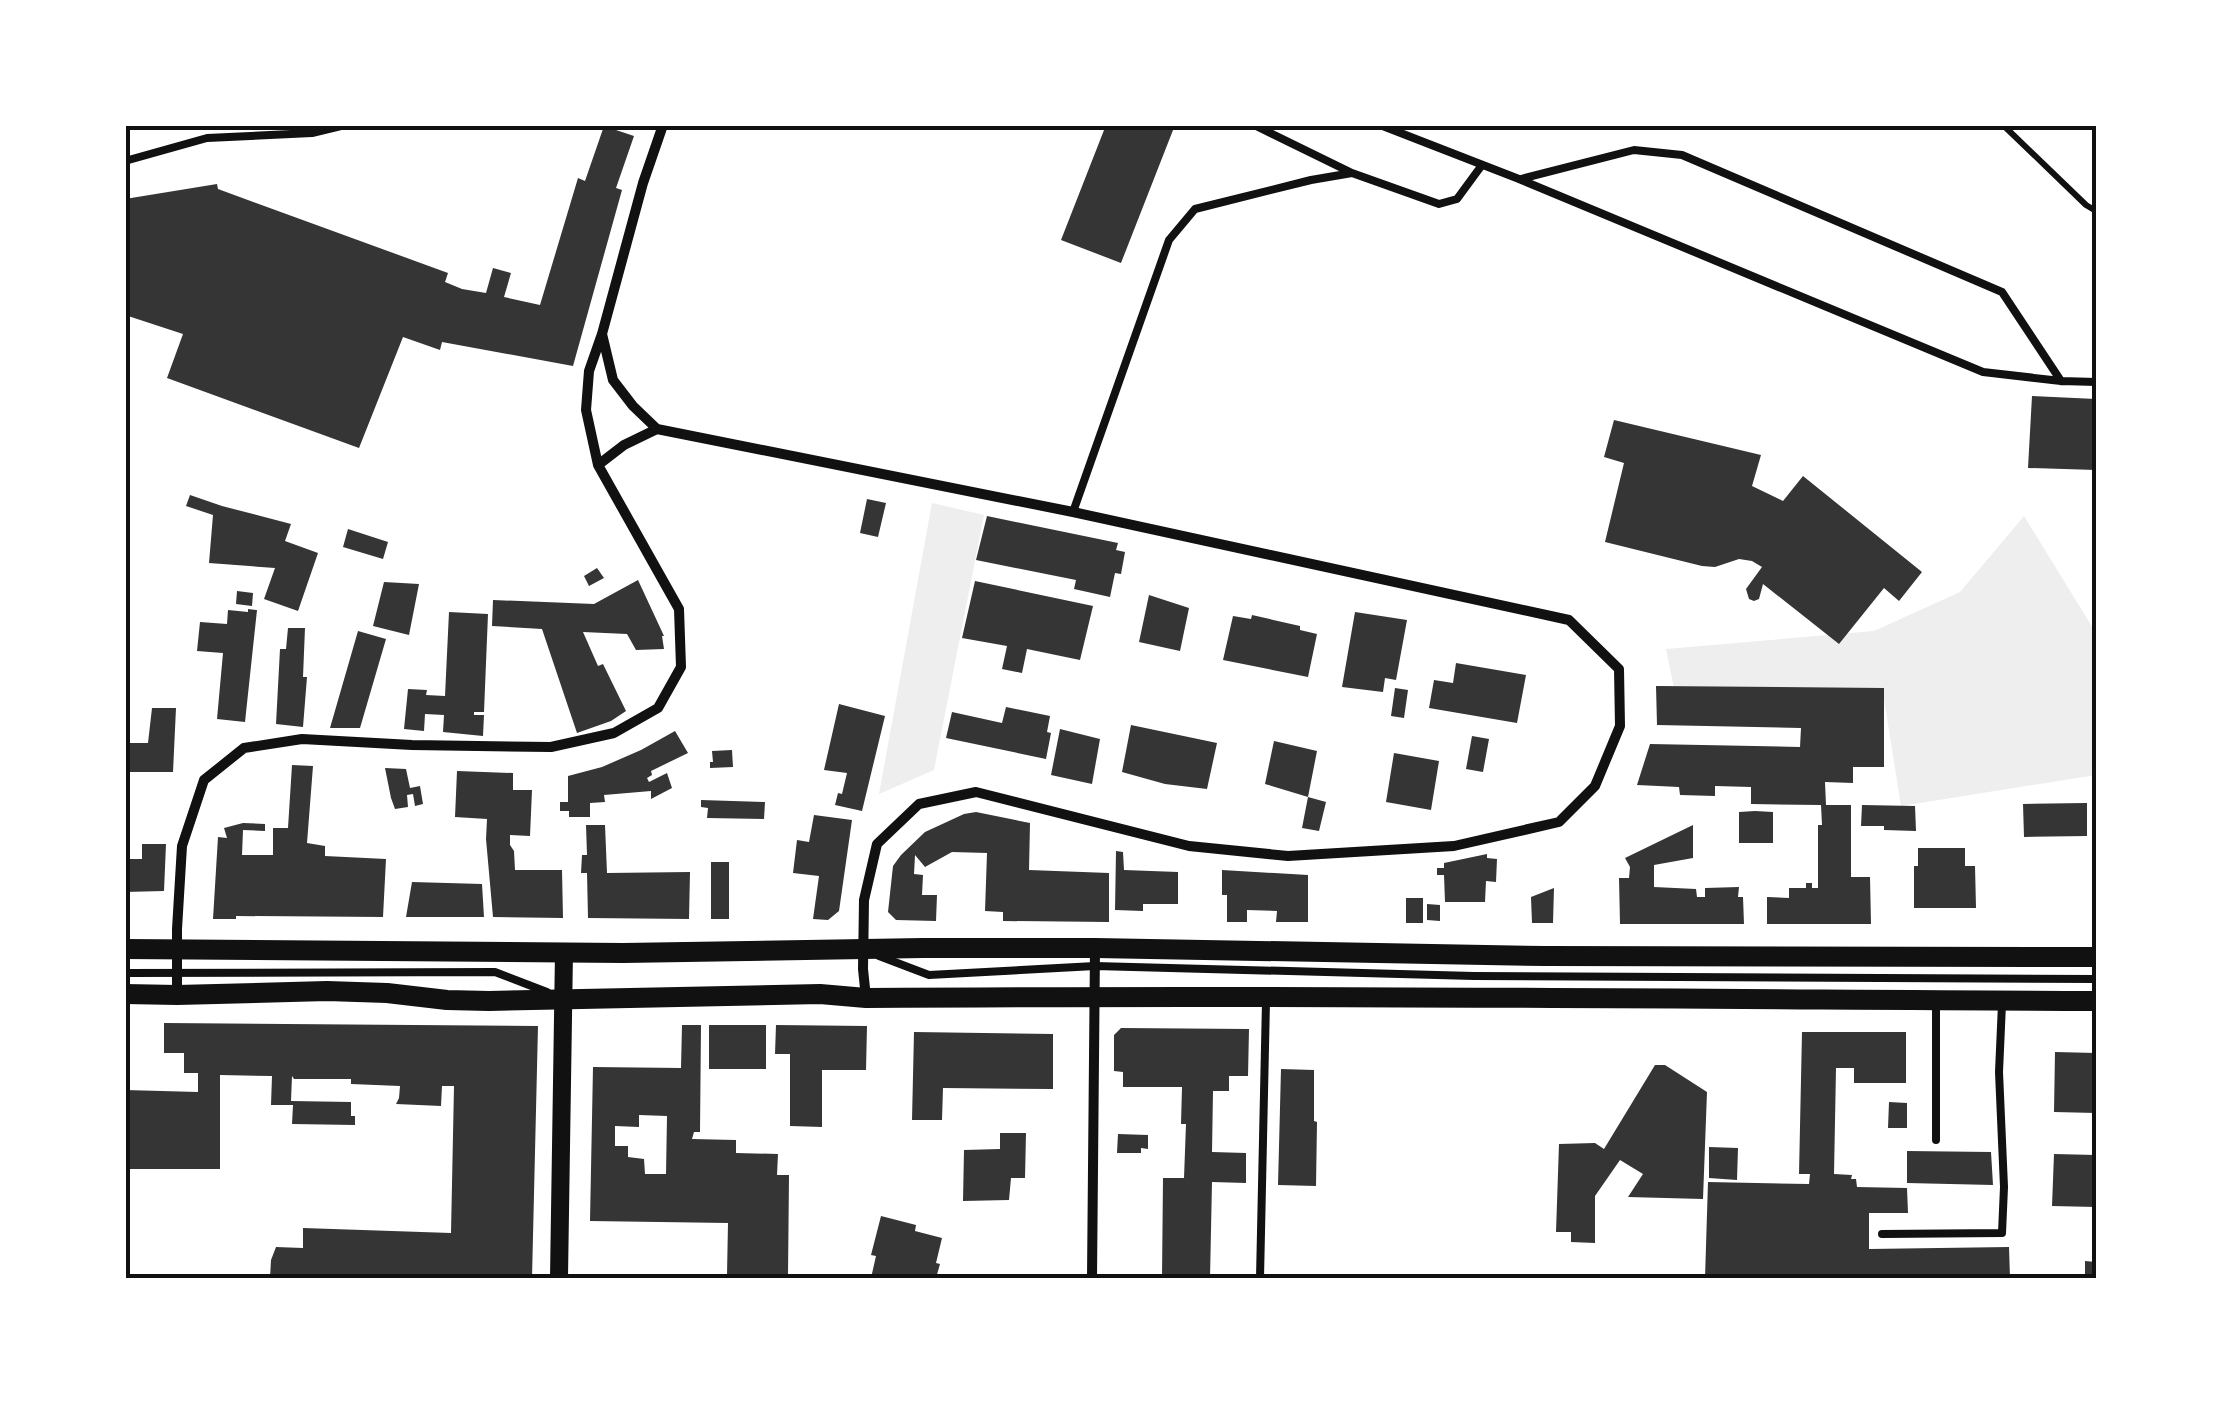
<svg xmlns="http://www.w3.org/2000/svg" width="2221" height="1403" font-family="'Work Sans',sans-serif">
  <style>
    .green { fill: #eee }
    .building { fill: #353535; fill-rule: evenodd }
    .lines { fill: none; stroke-linecap: round; stroke-linejoin: round }
    .path { stroke: #111; stroke-width: 6 }
    .service { stroke: #111; stroke-width: 8 }
    .minor { stroke: #111; stroke-width: 10 }
    .tertiary { stroke: #111; stroke-width: 18 }
    .secondary { stroke: #111; stroke-width: 20 }
    .neatline { fill: none; stroke: #111; stroke-width: 4 }
  </style>
  <rect width="100%" height="100%" fill="#fff"/>
  <!-- green -->
  <path class="green" d="M932,503L984,515L934,770L879,794Z
    M2024,516L2096,633V775L1901,806L1884,699L1674,688L1666,649L1874,631L1960,592Z"/>
  <!-- building -->
  <path class="building" d="M1106,125H1175L1121,263L1061,240Z
    M604,126L634,136L616,188L622,190L573,366L442,342L440,350L403,337L359,448L167,378L183,334L125,315V199L217,184L218,189L448,273L445,282L462,289L486,293L493,268L511,273L504,297L540,305L578,178L585,181Z
    M2032,396L2096,399V470L2028,468Z
    M1614,420L1761,455L1752,486L1783,501L1803,476L1922,572L1899,601L1884,588L1839,644L1763,584L1759,599L1754,601L1749,599L1746,589L1762,567L1752,561L1739,559L1715,567L1702,566L1605,542L1624,463L1604,457Z
    M190,495L222,506L291,524L285,541L318,553L298,611L264,599L275,568L209,563L213,515L186,506Z
    M867,499L886,503L878,537L860,533Z
    M987,516L1118,543L1116,550L1125,552L1121,574L1115,573L1110,597L1074,589L1076,580L976,560Z
    M348,529L388,542L383,559L343,547Z
    M597,568L604,578L589,586L584,576Z
    M638,580L664,636H662L664,649L636,650L627,634L583,632L598,666L603,664L626,711L611,721L577,733L542,629L492,626L493,600L594,604Z
    M975,581L1093,606L1080,660L1027,649L1022,673L1002,669L1007,646L962,638Z
    M384,582L419,584L409,635L373,626Z
    M237,591L253,593L252,606L236,604Z
    M1149,595L1189,608L1180,651L1139,642Z
    M248,609L257,610L245,722L217,719L223,653L197,651L200,622L227,624L228,610L248,612Z
    M449,612L488,614L484,712H474V715H484L483,736L443,732L444,715L425,714L424,731L404,729L408,689L427,690L426,695L445,696Z
    M1355,612L1407,620L1396,680L1385,678L1383,692L1342,687Z
    M1252,615L1300,626V630L1317,634L1308,677L1223,660L1233,616L1251,619Z
    M288,628H305L303,677H307L303,727L276,724L280,649H286Z
    M358,631L386,639L360,728H330Z
    M1456,663L1526,675L1517,723L1429,708L1434,680L1453,683Z
    M1656,686L1884,688V767H1853V783L1825,782L1826,805H1851V877H1870L1871,924H1767V897L1789,898V888H1806V883H1812V888H1818V825H1822L1821,805L1751,804V787L1715,786V796L1680,795L1679,787L1637,785L1650,744L1800,747L1801,728L1657,725Z
    M1395,688L1408,690L1404,718L1391,716Z
    M839,704L885,716L862,811L835,805L838,793L842,794L847,773L824,770Z
    M1006,707L1050,716L1047,732L1051,733L1046,759L946,738L952,712L1002,723Z
    M152,708H176L173,772H125V743H148Z
    M1131,725L1217,743L1207,789L1165,784L1122,772Z
    M1060,729L1100,739L1092,784L1051,775Z
    M675,731L688,753L651,771L652,775L647,778L649,782L667,773L672,788L651,799V791L604,795L605,802L590,803V817H569V811H560V802H568V776L602,767L641,750Z
    M1472,736L1489,739L1483,772L1466,769Z
    M1274,741L1317,751L1308,797L1326,802L1319,831L1302,828L1308,797L1265,784Z
    M732,750L733,767L710,768V762H713L712,751Z
    M1394,753L1439,761L1431,810L1386,802Z
    M292,765L313,766L307,843L325,846V856L386,859L383,917L236,916V919H213L218,837L227,838L224,828L243,823L265,824V831L243,830L242,855H273V828H288Z
    M385,768L406,769L410,788L420,786L423,804L415,806L413,794L407,795L408,807L395,809L391,798Z
    M457,771L513,773V790H532L530,836L510,835V845L514,851L515,870H562L563,918L493,917L486,839L487,819L455,817Z
    M701,800L765,802L764,819L707,818L708,808L701,807Z
    M2087,803V836L2024,837L2023,804Z
    M1862,805L1915,806L1916,831L1884,830V826H1861Z
    M1755,811L1773,812V843H1739V812Z
    M976,812L1030,823L1029,870L1109,873V922L1003,921V912L985,911L987,853L952,852L925,867L915,855L914,874L923,875L922,895H937L936,921L896,920L888,912L893,866L901,855L925,832L964,814Z
    M814,815L852,820L839,911L828,920L813,919L819,876L793,873L797,840L809,842Z
    M586,825H605L607,873L690,872L689,919L588,918L587,873H581L582,855H587Z
    M1693,825V858L1654,865V887L1696,889L1697,897H1705V888L1739,887L1738,897H1743L1744,924H1620L1619,878H1629L1630,867L1625,858Z
    M142,844H166L164,891L125,892V859H142Z
    M1918,848H1965V866H1975L1976,908H1914V866H1918Z
    M1116,851L1123,852L1124,870L1178,872V904H1143V911L1115,910Z
    M1487,854V858L1497,859L1496,882L1486,881L1485,902H1445L1444,875H1437V868H1444V863Z
    M711,862H729V919H711Z
    M1222,870L1308,875V922H1276L1277,911L1247,910V922H1227V895H1222Z
    M412,882L482,884L484,917H406Z
    M1554,888L1553,923H1532L1531,897Z
    M1406,898H1423V923H1406Z
    M1427,904L1440,905V921L1427,920Z
    M164,1023L538,1026L532,1278H270L271,1260L276,1247L303,1248V1228L451,1233L454,1086H442L441,1106L396,1104L399,1098L400,1086L351,1084V1079H294L292,1076L291,1101L351,1102V1116H355V1125L292,1124L293,1105H271L272,1076L220,1075V1169H125V1090L198,1092V1073H184V1053H164Z
    M682,1025H701L700,1132H694L692,1139L736,1140V1153L778,1154L777,1175H789L788,1276L727,1275L728,1223L590,1221L593,1067L681,1068ZM639,1115L667,1116L666,1174H645L644,1159L628,1157V1146H615V1126L639,1127Z
    M709,1025H766V1069H709Z
    M776,1025L867,1026L866,1070H822V1127L790,1126V1054H775Z
    M1121,1028L1249,1029L1248,1076H1229V1091H1213L1212,1152L1246,1153V1183L1212,1182L1210,1278H1162L1163,1178H1184L1186,1124H1181L1182,1087H1123V1072L1114,1071V1035Z
    M914,1032L1053,1034V1089L943,1088L942,1120H912Z
    M1802,1032H1906V1083H1854V1068H1836L1834,1174L1852,1175L1851,1179H1856L1857,1187L1907,1188L1908,1213H1869V1249L2009,1247L2010,1278H1705L1708,1182L1809,1184L1810,1174H1799Z
    M2055,1052L2096,1053V1113L2054,1112Z
    M1655,1065H1665L1707,1092L1703,1199L1628,1197L1643,1174L1620,1160L1595,1196V1243L1571,1242V1232H1556L1559,1144L1595,1143L1604,1149Z
    M1281,1069L1314,1070V1121L1317,1122L1316,1186L1278,1185Z
    M1889,1102L1907,1103V1128H1888Z
    M1000,1133H1026L1025,1178H1011L1009,1200L963,1201L964,1150L1000,1149Z
    M1118,1134L1148,1135V1149L1141,1148V1153H1117Z
    M1709,1147L1738,1148L1737,1180L1709,1178Z
    M1907,1151L1991,1152L1993,1185L1907,1183Z
    M2054,1154L2096,1155V1207L2052,1206Z
    M881,1216L916,1225L915,1231L942,1238L936,1263L940,1264L936,1278H871L876,1256L871,1255Z
    M2085,1261L2096,1262V1278H2085Z"/>
  <g class="lines">
    <!-- path -->
    <path class="path" d="M2003,125L2086,205L2096,211"/>
    <!-- service -->
    <path class="service" d="M1254,125L1352,173
      M1380,125L1519,179L1983,372L2061,381L2096,382
      M125,161L207,138L312,133L345,125
      M1521,179L1634,150L1682,155L2002,292L2061,381
      M1073,512L1169,240L1195,209L1311,180L1352,173L1439,204L1457,199L1482,165
      M879,956L929,975L1095,966L1474,976L2096,979
      M125,973L495,972L547,992
      M1936,1140V1004
      M1882,1234L2002,1233L2004,1187L1999,1072L2002,1004
      M1260,1278L1266,1001"/>
    <!-- minor -->
    <path class="minor" d="M602,334L613,380L633,406L657,429L1073,512L1569,620L1619,669L1620,726L1595,786L1559,822L1454,846L1288,856L1189,846L976,792L919,804L877,844L864,900L863,969L866,998
      M598,465L624,445L657,429
      M177,994V929L182,846L204,780L244,748L302,739L412,745L551,747L614,733L658,708L681,667L679,609L598,465L586,410L589,371L602,334L643,183L663,125
      M1092,1278L1095,948"/>
    <!-- tertiary -->
    <path class="tertiary" d="M559,1278L564,952"/>
    <!-- secondary -->
    <path class="secondary" d="M125,949L623,953L923,948H1095L1545,956L2096,957
      M125,994L177,995L327,991L387,993L447,1000L489,1001L820,994L866,998C1276,995 1686,999 2096,1001"/>
  </g>
  <!-- border -->
  <rect width="2221" height="1403" fill="none" stroke="#ffffff" stroke-width="255"/>
  <rect x="128" y="128" width="1966" height="1148" class="neatline"/>
</svg>
